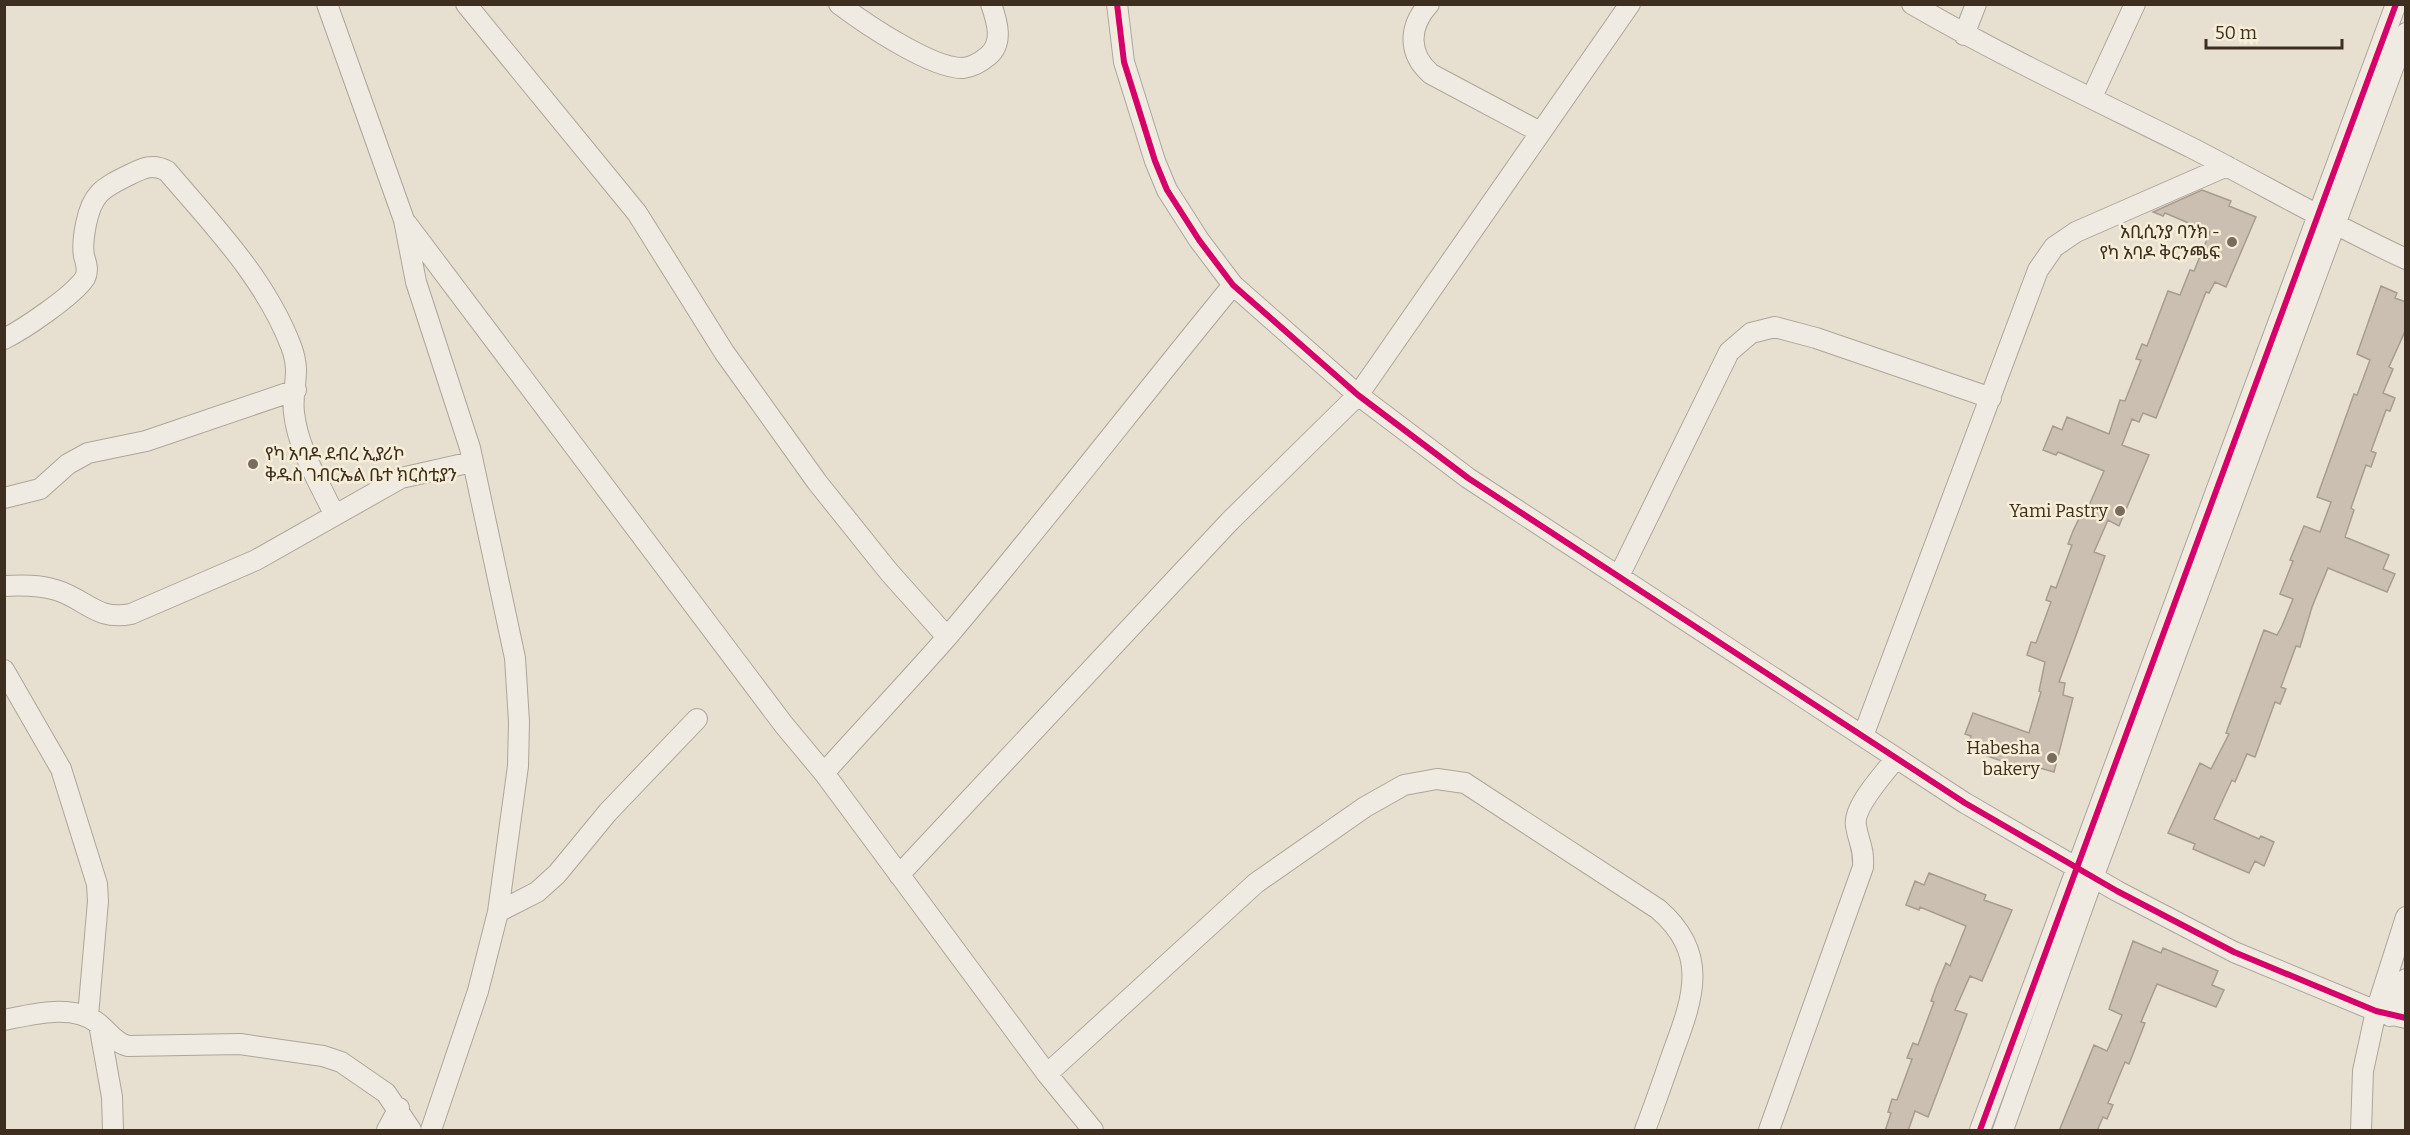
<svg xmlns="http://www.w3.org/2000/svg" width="2410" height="1135" font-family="Bitter,'Noto Sans Ethiopic',serif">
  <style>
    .building { fill: #cbbfb2; stroke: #a89c90; stroke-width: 1.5 }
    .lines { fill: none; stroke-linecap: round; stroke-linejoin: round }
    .minor-casing { stroke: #ada599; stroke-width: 22 }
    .minor { stroke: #efebe3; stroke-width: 20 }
    .cycleway-casing { stroke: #f7eed8; stroke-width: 10 }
    .cycleway { stroke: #d6006c; stroke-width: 6 }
    .poi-dot { fill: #786c5e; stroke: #f7eed8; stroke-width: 2 }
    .labels { text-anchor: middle; stroke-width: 5; stroke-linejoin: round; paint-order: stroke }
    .poi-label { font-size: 18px; fill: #3d2e20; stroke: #f7eed8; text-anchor: end }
  </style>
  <rect width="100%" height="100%" fill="#e7e0d1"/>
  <!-- building -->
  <path class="building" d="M2202,190L2231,201L2229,206L2256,217L2226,287L2215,282L2209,293L2206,292L2156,418L2143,413L2139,422L2132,419L2122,445L2149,455L2119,526L2108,520L2094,552L2105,556L2059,682L2065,683L2063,695L2073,698L2054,772L2026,764L2025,769L1967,749L1971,736L1965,734L1973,713L2029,733L2041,692L2039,691L2045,662L2027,655L2031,642L2036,643L2051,602L2046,600L2051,586L2056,588L2072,545L2068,544L2073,531L2084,508L2087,510L2104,471L2058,452L2056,455L2043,450L2053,426L2062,430L2067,417L2109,434L2120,400L2125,401L2141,360L2136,359L2142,344L2147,346L2168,291L2180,295L2190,270L2194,271L2210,232L2165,213L2163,216L2153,212Z
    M2381,286L2397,293L2395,298L2406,302V329L2389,367L2393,369L2383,393L2395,398L2390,411L2386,410L2371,451L2376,453L2371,467L2366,465L2351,508L2354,510L2345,537L2389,555L2383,569L2395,574L2387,592L2328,568L2312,607L2300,647L2296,646L2281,687L2286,689L2280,704L2275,702L2255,757L2247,754L2235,782L2232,780L2214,819L2259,839L2261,836L2274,842L2264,866L2255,861L2249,873L2193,849L2195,844L2168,833L2200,763L2211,769L2229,734L2226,733L2264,630L2277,635L2282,626L2293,599L2280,594L2293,561L2290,560L2304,526L2320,532L2331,502L2317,497L2354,394L2357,395L2370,360L2357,354Z
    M1929,873L1986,895L1984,900L2012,910L1982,981L1970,976L1955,1010L1967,1014L1928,1117L1915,1111L1908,1131H1885L1891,1113L1888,1112L1892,1099L1897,1100L1912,1059L1907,1058L1913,1043L1918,1045L1934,1002L1931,1001L1936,987L1946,963L1950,966L1966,926L1920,907L1919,910L1906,905L1915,881L1924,885Z
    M2133,941L2161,953L2163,948L2218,971L2212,985L2224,990L2216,1007L2157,984L2141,1022L2145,1023L2129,1064L2125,1062L2108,1103L2113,1105L2107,1119L2103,1117L2097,1131H2059L2094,1045L2107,1051L2111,1042L2122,1015L2109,1009Z"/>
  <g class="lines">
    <defs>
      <path id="minor" d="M327,4L404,220L416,282L470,448L515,658L519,722L518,766L498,912L478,991L431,1130
        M466,4L637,213L724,352L817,482L889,572L947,637
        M839,4C864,23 932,69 963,68C972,67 981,62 988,56C1004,43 997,21 991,4
        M1117,4L1124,62L1155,161L1167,190L1199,240L1233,285L1358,395L1468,478L1965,803L2117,891L2234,952L2376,1011L2406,1018
        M1429,4C1408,27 1408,54 1431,74L1540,132
        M1912,4C2003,57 2098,101 2192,148C2264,185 2332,225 2406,259
        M1964,35L1976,4
        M2092,97L2135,4
        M407,224L784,725L824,773L1047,1074L1093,1130
        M4,339C24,329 73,296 85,278C89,270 86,263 84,256C82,245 84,234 86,224C92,194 102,188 129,175C143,168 153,163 167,171C213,225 265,278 291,346C302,375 291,387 294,413C298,449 319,482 334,514
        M4,498L40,489L68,464L88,453L146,441L296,390
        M1619,576L1729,352L1751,333L1775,327L1816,338L1991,398
        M4,586C23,585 39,585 56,590C86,599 96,621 131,614L256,560L401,478L472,462
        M4,670L61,769L97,884L98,901L88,1016
        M1863,736L2038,270L2054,247L2076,232L2227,166
        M824,773C865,727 908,682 949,635C1046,520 1138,401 1233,285
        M899,875L1230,521L1358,395L1630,4
        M498,912L537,892L557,874L608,812L697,719
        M2390,1016L2406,979
        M4,1020C34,1014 74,1003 99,1024C109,1032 115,1043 128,1046L240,1044L323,1056L341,1062L386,1093L411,1130
        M99,1024L112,1097L113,1130
        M1047,1074L1256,883L1365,807L1404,785L1437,779L1465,783L1658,909C1709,953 1694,996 1673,1052C1664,1078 1655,1104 1645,1130
        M387,1130L399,1108
        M1769,1130L1863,867C1864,847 1859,844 1856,826C1852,807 1885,773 1896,758
        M1980,1130L2396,4
        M2003,1130L2093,878L2406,33
        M2361,1130L2363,1071L2376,1011L2406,917"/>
    </defs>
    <!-- minor casing -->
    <use href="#minor" class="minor-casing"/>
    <!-- minor -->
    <use href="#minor" class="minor"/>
    <defs>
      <path id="cycleway" d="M1117,4L1124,62L1155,161L1167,190L1199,240L1233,285L1358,395L1468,478L1965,803L2117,891L2234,952L2376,1011L2406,1018
        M1980,1130L2396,4"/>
    </defs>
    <!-- cycleway casing -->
    <use href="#cycleway" class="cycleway-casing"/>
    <!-- cycleway -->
    <use href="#cycleway" class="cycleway"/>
  </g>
  <!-- markers -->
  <g class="poi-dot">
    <circle cx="2232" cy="242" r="6"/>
    <circle cx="253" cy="464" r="6"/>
    <circle cx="2120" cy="511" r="6"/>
    <circle cx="2052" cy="758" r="6"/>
  </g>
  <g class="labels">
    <!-- poi labels -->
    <g class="poi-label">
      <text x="2220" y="238">አቢሲንያ ባንክ -<tspan x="2220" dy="21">የካ አባዶ ቅርንጫፍ</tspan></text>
      <text x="265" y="460" text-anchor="start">የካ አባዶ ደብረ ኢያሪኮ<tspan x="265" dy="21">ቅዱስ ገብርኤል ቤተ ክርስቲያን</tspan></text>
      <text x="2108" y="517">Yami Pastry</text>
      <text x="2040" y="754">Habesha<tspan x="2040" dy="21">bakery</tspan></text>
    </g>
  </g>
  <!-- border -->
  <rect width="2410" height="1135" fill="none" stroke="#3d2e20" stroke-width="12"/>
  <!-- scale -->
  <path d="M2206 39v9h136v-9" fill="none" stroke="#3d2e20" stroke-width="3"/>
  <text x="2215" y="39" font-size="18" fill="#3d2e20" stroke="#f7eed8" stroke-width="4.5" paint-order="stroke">50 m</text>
</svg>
